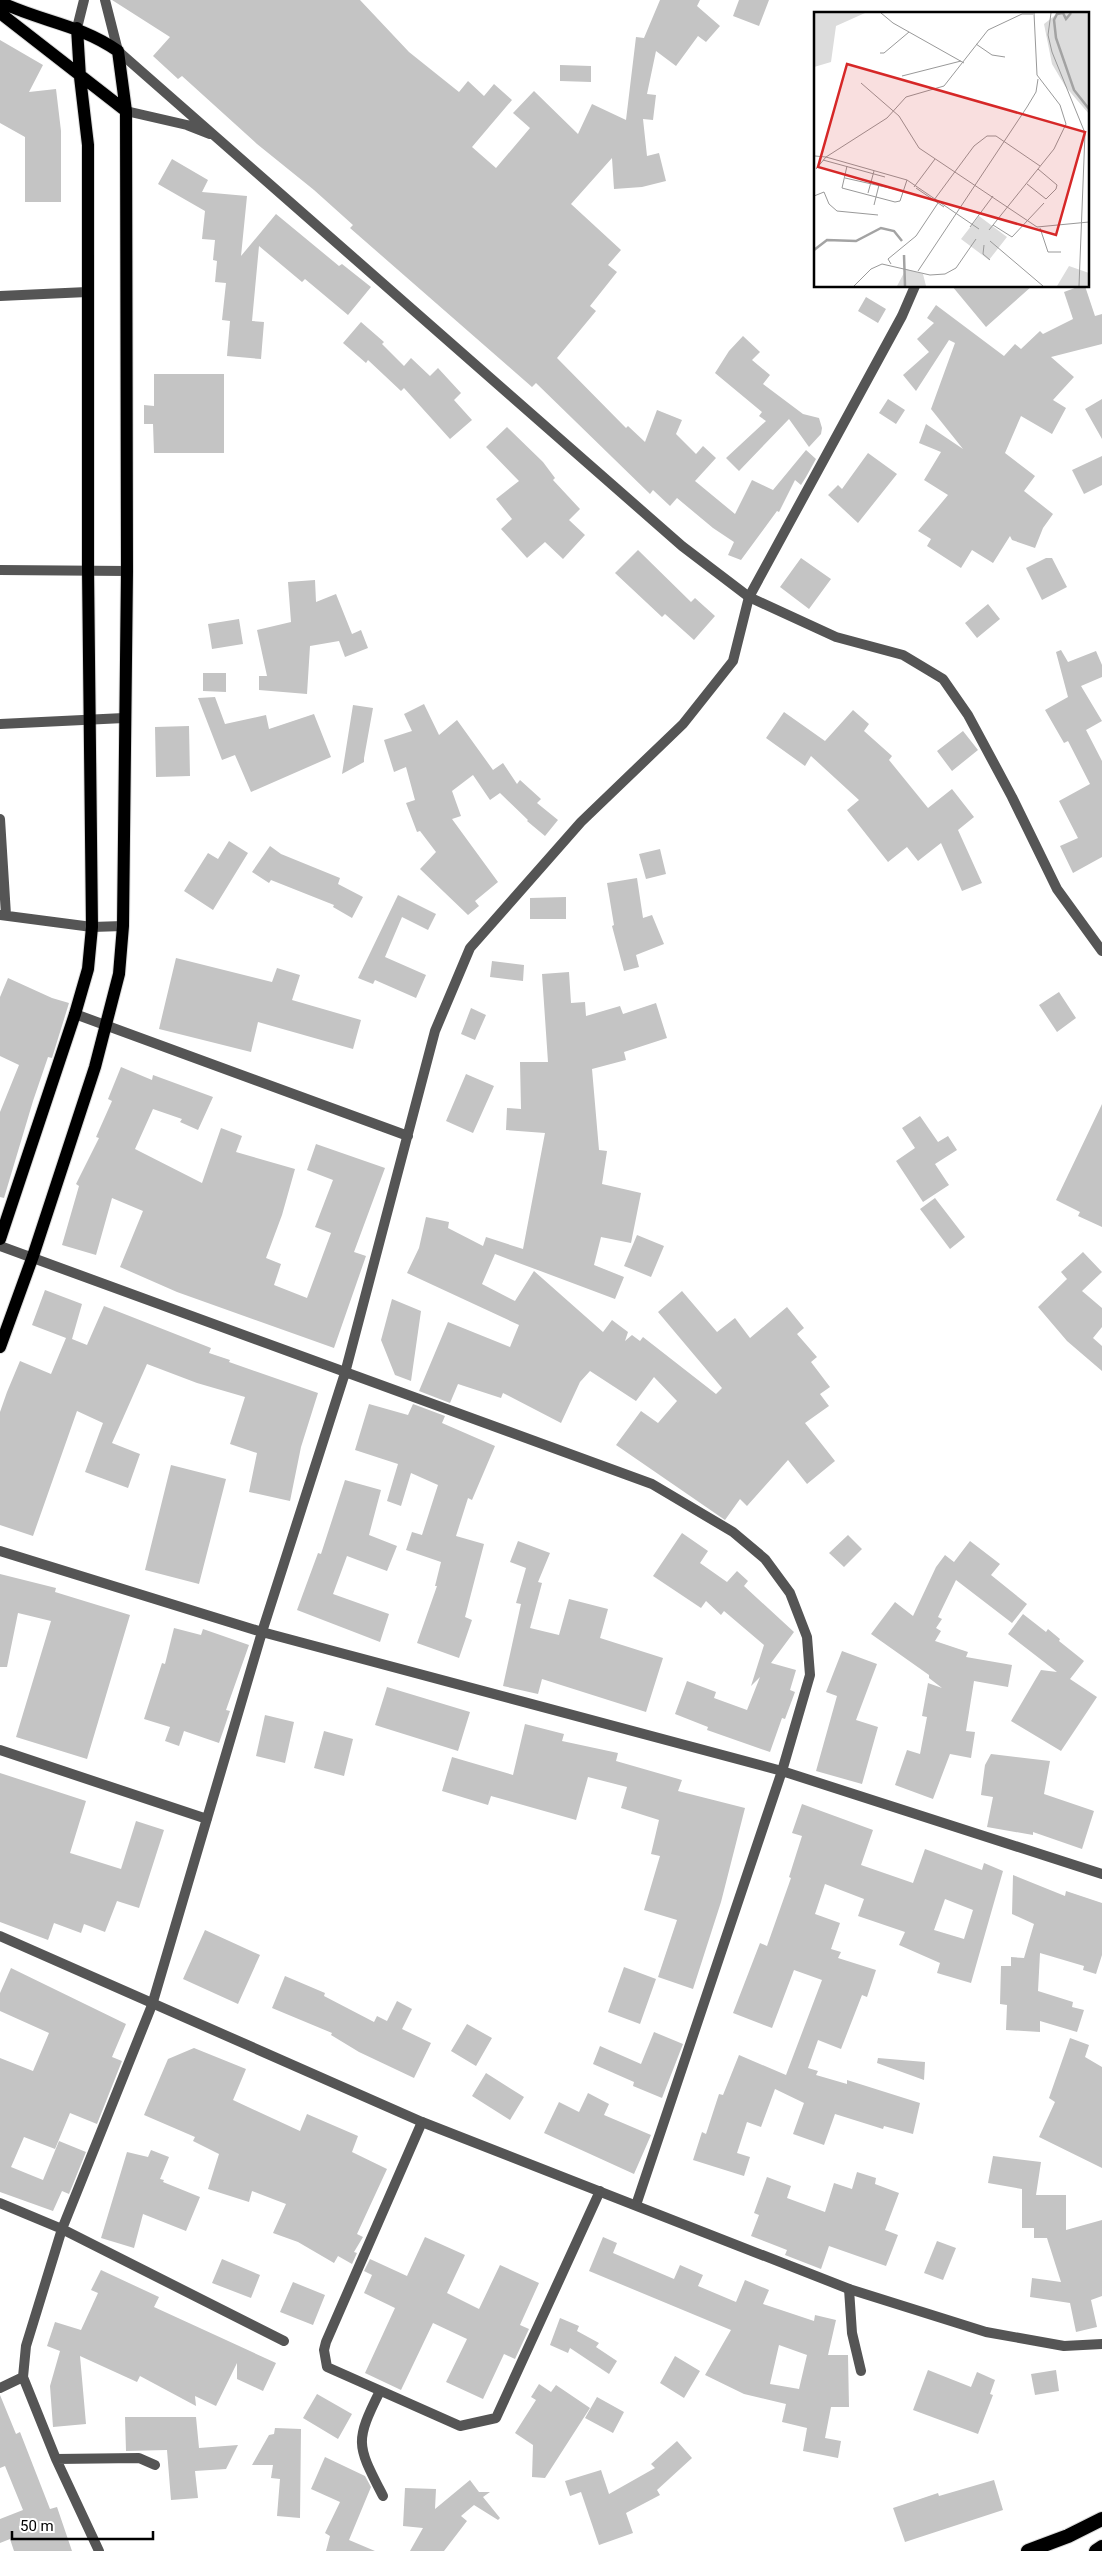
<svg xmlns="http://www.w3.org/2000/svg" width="1102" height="2551" font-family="Roboto,sans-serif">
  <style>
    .building { fill: #c4c4c4; fill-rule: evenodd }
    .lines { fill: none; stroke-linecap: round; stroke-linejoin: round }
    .primary-casing { stroke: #dbdbdb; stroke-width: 14 }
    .trunk-casing { stroke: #dbdbdb; stroke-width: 16 }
    .service { stroke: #555; stroke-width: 10 }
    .minor { stroke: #555; stroke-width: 10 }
    .tertiary { stroke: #555; stroke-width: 10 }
    .primary { stroke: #000; stroke-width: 12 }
    .trunk { stroke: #000; stroke-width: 14 }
    .inset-river { fill: none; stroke: #a3a3a3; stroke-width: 2.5 }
    .inset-road { fill: none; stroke: #999; stroke-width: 1 }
    .view { fill: #d62828; fill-opacity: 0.15; stroke: #d62828; stroke-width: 2.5 }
    .inset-edge { fill: none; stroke: #000; stroke-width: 2.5 }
  </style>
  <rect width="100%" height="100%" fill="#fff"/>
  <!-- building -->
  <path class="building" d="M112,0H360L409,52L459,92L468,81L484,96L494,84L512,100L472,147L496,168L530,128L513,113L534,91L578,134L592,104L626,120L636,37L644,38L660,0H700L697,6L720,26L706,42L698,36L676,66L656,51L647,94L656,95L653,120L643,119L647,156L659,153L666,181L642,187L614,189L612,158L571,204L621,250L608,265L617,272L590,306L596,311L557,358L626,428L628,426L645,442L657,410L682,420L676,434L696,454L703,446L716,458L695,481L735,514L752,480L773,490L806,450L816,459L806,477L801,485L795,480L779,512L777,511L741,560L728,555L734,542L713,528L677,498L670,506L653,490L650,494L536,383L532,387L350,228L353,225L314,190L257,144L182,76L178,79L153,56L170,37Z
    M739,0H769L759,26L733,16Z
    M0,40L43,65L29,92L56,89L61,131V202H25V137L0,123Z
    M560,65L591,66V82L560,81Z
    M172,159L208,180L202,192L247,196L241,256L276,214L339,266L342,264L371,287L348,315L305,279L302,282L259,246L252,321L264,322L261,359L227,356L230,321L222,320L226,283L215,282L217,261L213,260L215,240L202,239L205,211L158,184Z
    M952,286H1032L986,327Z
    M1080,286H1085L1095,316L1102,314V344L1051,357L1074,377L1053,400L1066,408L1052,434L1021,416L1005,453L1035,476L1024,491L1053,514L1043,528L1035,548L1012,540L1010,536L993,563L972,550L961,568L927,546L931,539L918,531L948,495L924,480L941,452L919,443L926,424L963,449L931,409L955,343L949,340L916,391L903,375L929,352L917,339L934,323L927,318L936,305L1004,356L1015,344L1021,349L1040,331L1043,334L1073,319L1064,292Z
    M866,297L886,309L878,323L858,311Z
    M361,322L384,342L382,344L404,366L411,358L430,376L438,368L461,393L454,400L472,420L450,439L404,388L401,391L368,360L366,363L343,343Z
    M743,336L760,352L752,360L770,375L763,384L803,414L819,418L822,428L821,434L809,447L789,419L739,471L726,458L766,421L759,416L762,412L715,373L729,351Z
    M154,374H224V453H154L153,424H144V405L154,406Z
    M888,399L905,410L896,424L879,413Z
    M1102,399V439L1085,409Z
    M507,427L543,462L555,478L553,480L580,509L569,520L585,535L563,559L545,542L527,558L501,529L512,519L496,499L519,481L486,447Z
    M868,453L897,474L858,523L828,495L838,485L842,489Z
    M1102,456V485L1084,494L1072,470Z
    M638,550L691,602L695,598L715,616L694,640L665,614L662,617L615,573Z
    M801,558L831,579L809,609L780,587Z
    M1046,558H1052L1067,587L1042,600L1026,568Z
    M315,580L316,602L336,594L352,634L361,630L368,648L345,657L339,641L310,646L307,694L259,690V676H267L257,630L291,622L288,582Z
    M988,604L1000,619L977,638L965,623Z
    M239,619L243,644L212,649L208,624Z
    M1061,650L1068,662L1096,651L1102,665V677L1081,686L1102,721L1086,730L1102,761V857L1073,873L1060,846L1078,838L1059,801L1090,784L1068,741L1064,743L1045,710L1068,697L1056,652Z
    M203,673H226V692L203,691Z
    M215,697L225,724L266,715L269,729L314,714L331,757L251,792L235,755L222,760L198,698Z
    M424,704L439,735L457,720L493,770L503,763L517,784L520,780L541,799L537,803L558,820L545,836L527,821L528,820L500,793L490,800L473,775L452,791L461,816L452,819L498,882L475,901L479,906L468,915L420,869L436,852L420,831L417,832L406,803L415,800L406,767L394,772L384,740L412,731L404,714Z
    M353,705L373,708L364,758V762L342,774Z
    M853,710L869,724L864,731L892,756L889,760L928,808L952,789L974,817L958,830L982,883L962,891L941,843L918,861L907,847L888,862L847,810L859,800L811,756L805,766L766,738L784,712L825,741Z
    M189,726L190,776L156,777L155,727Z
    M963,731L978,750L952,771L937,751Z
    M229,841L248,853L213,910L184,891L208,853L218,859Z
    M270,846L281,854L340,878L338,884L363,897L352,918L333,907L334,905L271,880L269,883L252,872Z
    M660,849L666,874L646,879L639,854Z
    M637,878L643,918L652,915L664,944L636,955L639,967L624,971L612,926L614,925L607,883Z
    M398,895L436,914L428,930L402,917L385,957L426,975L416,998L375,980L373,984L358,978Z
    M566,897V919H530V898Z
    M176,958L272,982L277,968L300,975L292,1000L361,1020L353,1049L258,1022L251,1052L159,1029Z
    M492,961L524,965L523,981L490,977Z
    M569,972L571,1003L585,1002L586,1016L620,1006L623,1014L656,1003L667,1038L624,1052L626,1060L592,1069L599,1150L607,1151L602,1184L641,1193L631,1243L601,1237L594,1265L624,1277L615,1299L495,1254L482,1284L515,1301L534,1271L603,1332L612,1320L628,1332L625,1341L632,1335L640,1341L643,1337L716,1394L722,1388L658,1312L682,1291L717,1332L735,1318L750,1338L787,1307L804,1328L797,1334L817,1357L811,1362L830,1387L820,1394L829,1406L805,1423L835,1461L807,1484L788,1460L747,1506L740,1499L725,1520L616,1445L641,1411L658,1423L677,1401L654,1377L636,1401L590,1371L580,1382L561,1423L503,1393L501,1398L458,1384L450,1403L419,1391L448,1322L510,1347L519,1325L407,1273L419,1248L426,1217L449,1222L448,1228L483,1246L486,1237L523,1249L545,1133L506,1130L507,1108L521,1109L520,1062H548L542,974Z
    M8,978L52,998L69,1003L52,1058L48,1057L33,1101L4,1198L0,1197V1112L19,1065L0,1056V997Z
    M1059,992L1076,1018L1057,1032L1039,1005Z
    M471,1008L486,1015L475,1040L461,1034Z
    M121,1067L152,1080L153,1075L213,1097L198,1130L180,1122L182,1119L153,1109L135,1149L202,1183L221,1128L242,1136L236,1152L295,1169L282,1215L266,1258L281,1264L274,1285L307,1298L331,1233L315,1227L333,1180L307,1170L316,1144L385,1168L354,1252L366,1256L334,1348L177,1292L120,1267L143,1211L112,1198L96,1255L62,1245L79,1186L76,1184L99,1138L96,1137L112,1101L108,1099Z
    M466,1074L494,1086L473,1133L446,1121Z
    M1102,1104V1227L1078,1216L1080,1212L1056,1200Z
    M920,1116L938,1142L948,1136L957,1150L935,1164L949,1185L923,1202L896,1161L915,1148L902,1128Z
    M935,1198L965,1237L950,1249L920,1209Z
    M637,1235L664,1246L651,1277L624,1266Z
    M1083,1252L1102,1272L1082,1291L1102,1308V1327L1093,1338L1102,1346V1371L1067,1341L1038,1307L1067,1279L1061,1272Z
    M45,1290L82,1304L72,1339L87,1345L104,1306L211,1348L209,1353L230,1360L229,1362L318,1393L301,1447L290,1501L249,1492L257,1453L230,1444L245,1397L197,1383L147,1364L112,1443L140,1454L128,1488L85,1472L103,1423L77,1411L33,1536L0,1525V1412L7,1392L20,1361L51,1374L66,1338L32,1325Z
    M392,1299L421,1311L411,1381L395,1375L381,1340Z
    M369,1404L408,1415L413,1404L445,1416L442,1423L495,1446L472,1500L468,1498L456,1536L484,1544L465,1617L472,1620L459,1658L417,1643L437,1586H435L441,1562L406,1550L412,1532L422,1535L438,1485L411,1473L401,1506L387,1501L398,1464L355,1450Z
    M171,1465L226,1479L199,1584L145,1570Z
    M345,1480L381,1490L369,1535L397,1546L387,1571L347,1556L333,1594L389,1614L380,1642L297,1610L318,1553L321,1554Z
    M682,1533L708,1551L700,1563L727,1582L737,1571L748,1581L744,1586L794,1632L771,1663L796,1670L790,1690L795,1692L785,1719L782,1718L770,1752L707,1730L708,1727L675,1714L687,1681L716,1692L714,1698L747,1710L760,1677L751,1686L764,1645L724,1611L721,1615L706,1601L701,1608L653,1576Z
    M848,1535L862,1549L844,1567L829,1553Z
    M518,1541L550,1553L538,1582L542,1583L530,1628L559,1635L569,1599L608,1609L600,1638L663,1658L646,1712L542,1679L538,1694L503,1686L521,1604L516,1603L526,1568L510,1562Z
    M970,1541L1000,1564L991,1575L1027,1604L1012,1623L956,1580L938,1617L942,1619L936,1628L941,1631L935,1641L968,1652L966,1657L1012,1665L1008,1687L974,1681L966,1731L975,1732L971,1758L950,1754L933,1799L895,1785L907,1750L920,1754L927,1717L922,1716L928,1683L942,1688L929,1678V1675L871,1634L895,1602L913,1616L936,1567L945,1555L954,1562Z
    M0,1574L56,1588L55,1592L130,1615L87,1759L16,1737L51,1621L18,1613L7,1667H0Z
    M1023,1614L1046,1632L1048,1629L1060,1639L1059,1641L1084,1661L1070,1679L1097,1697L1061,1751L1011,1721L1041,1670L1057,1672L1008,1634Z
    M174,1628L201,1635L203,1629L249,1645L226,1710L230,1711L219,1743L184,1731L179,1746L165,1741L170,1727L144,1719L162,1663L165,1664Z
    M842,1651L877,1664L856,1720L878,1727L862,1784L816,1771L837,1696L826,1692Z
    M387,1687L470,1712L458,1751L375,1725Z
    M265,1715L294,1722L285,1763L256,1756Z
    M525,1724L564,1734L562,1741L618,1753L616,1761L682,1780L678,1791L745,1808L721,1902L693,1989L658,1977L677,1920L644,1910L660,1856L651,1854L659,1820L621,1808L627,1787L588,1777L576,1820L491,1796L488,1805L442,1791L452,1757L513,1775Z
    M324,1731L353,1739L344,1776L314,1768Z
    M991,1754L1050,1761L1044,1794L1094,1811L1082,1849L1033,1832V1835L987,1827L993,1797L981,1795L985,1765Z
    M0,1773L86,1801L70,1853L121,1869L136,1821L164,1830L139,1908L117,1901L105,1932L84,1924L81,1933L54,1923L48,1940L0,1922Z
    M802,1804L873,1830L861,1865L913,1883L925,1849L982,1870L984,1863L1003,1871L971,1983L937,1973L940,1963L899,1945L905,1932L858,1916L864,1899L825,1884L815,1914L840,1923L831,1949L841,1952L838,1958L876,1970L867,1997L862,1995L841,2049L818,2040L808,2068L818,2071L816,2075L847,2084V2080L920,2103L913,2134L884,2126L883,2129L835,2114L824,2145L793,2134L804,2103L775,2089L761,2127L747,2122L737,2153L750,2157L744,2176L693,2160L702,2132L706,2134L719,2094L723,2095L739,2055L786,2075L822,1980L794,1970L772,2028L733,2013L760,1943L767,1946L791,1878L789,1877L802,1836L792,1833ZM945,1899L973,1910L964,1939L934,1930Z
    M1013,1875L1065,1896L1066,1891L1102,1903V1955L1096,1974L1083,1970L1084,1966L1040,1953L1038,1991L1073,2002L1072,2007L1084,2010L1077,2032L1040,2021V2032L1006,2030L1007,2005L1000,2004L1001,1966H1011V1957L1024,1958L1034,1924L1012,1914Z
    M205,1930L260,1955L238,2004L183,1979Z
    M624,1967L656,1979L640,2024L608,2012Z
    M11,1968L126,2024L112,2057L122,2061L97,2124L70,2113L55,2149L24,2137L11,2167L43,2180L59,2141L86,2152L69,2194L62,2191L53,2211L0,2192V2058L33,2071L49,2033L0,2011V1993Z
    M285,1976L325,1993L324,1996L374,2022L377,2016L387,2021L397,2001L412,2009L402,2029L431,2043L414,2078L359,2052L331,2035L332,2033L272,2008Z
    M467,2024L492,2038L476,2066L451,2051Z
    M654,2032L683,2044L662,2098L633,2086L634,2082L593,2064L600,2046L641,2064Z
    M1070,2038L1089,2045L1085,2057L1102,2067V2168L1039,2137L1055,2102L1049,2098Z
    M194,2048L246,2069L233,2100L300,2131L307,2114L358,2136L352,2152L387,2169L357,2234L363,2237L354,2252L357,2253L352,2264L338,2256L334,2263L298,2242L273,2233L286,2204L252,2191L249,2202L208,2189L219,2154L193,2141L195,2137L144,2115L168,2059Z
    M878,2058L925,2062L924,2080L877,2063Z
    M486,2073L524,2097L510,2120L472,2096Z
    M588,2093L609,2104L604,2115L651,2135L634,2174L544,2133L559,2102L579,2112Z
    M151,2150L169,2157L160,2179L164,2180L163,2182L200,2197L186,2231L143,2214L134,2248L101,2238L127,2152L148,2157Z
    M993,2156L1041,2162L1036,2195H1066V2230L1102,2220V2296L1091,2300L1097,2327L1076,2332L1070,2303L1030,2297L1032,2278L1061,2282L1047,2238H1034V2228H1022V2189L988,2183Z
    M857,2172L876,2178L875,2184L899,2193L885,2230L898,2235L886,2266L829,2246L821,2269L785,2255L787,2250L751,2236L759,2215L754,2213L767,2177L791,2186L787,2198L825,2212L834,2183L852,2189Z
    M425,2237L465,2255L447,2293L479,2309L500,2265L539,2283L520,2325L529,2329L515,2359L504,2354L483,2399L446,2382L467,2339L433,2323L401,2390L365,2373L395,2308L364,2293L372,2275L364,2271L370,2259L407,2276Z
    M603,2237L617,2243L613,2253L674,2279L680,2265L703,2275L698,2286L736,2302L745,2280L769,2290L763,2304L814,2321L815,2315L836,2320L828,2355H848L849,2407H831L825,2438L841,2441L838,2458L803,2451L807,2428L782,2422L786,2404L744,2394L705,2375L731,2330L589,2271ZM779,2345L807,2355L799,2389L770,2384Z
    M937,2241L956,2248L943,2280L924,2273Z
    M222,2259L260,2275L251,2298L212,2283Z
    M101,2270L159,2297L154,2307L276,2363L263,2391L237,2379V2363L216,2406L195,2396L196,2406L140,2376L137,2382L80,2356L86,2424L53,2427L50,2386L60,2351L47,2346L55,2322L81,2330L98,2293L91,2290Z
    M293,2282L325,2295L313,2325L280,2312Z
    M560,2318L579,2326L577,2331L599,2343L596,2347L617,2361L609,2374L570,2348L568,2353L550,2345Z
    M675,2356L700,2371L684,2398L660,2383Z
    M928,2370L971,2387L977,2372L995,2380L990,2394L993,2395L978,2434L913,2410Z
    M1056,2370L1059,2391L1035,2395L1031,2374Z
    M539,2384L551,2392L556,2385L590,2408L545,2478L532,2477L533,2445L515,2433L536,2400L531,2397Z
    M317,2394L352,2414L338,2439L303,2418Z
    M0,2395L16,2434L20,2432L50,2509L57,2507L72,2551H14L10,2539L0,2543V2519L23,2510L5,2466L0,2468Z
    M597,2397L624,2412L613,2433L585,2418Z
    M125,2417H196L199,2448L238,2445L226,2469L195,2471L198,2498L171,2500L167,2450L126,2451Z
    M275,2428L301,2429L300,2518L277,2516L280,2479L271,2478L273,2465H252L269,2435L274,2434Z
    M677,2441L692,2458L657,2490L660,2495L626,2513L633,2533L599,2545L581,2492L570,2496L565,2481L601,2470L609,2494L655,2468L651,2464Z
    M325,2457L365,2476L371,2487L349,2540L375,2551H326L330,2536L325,2533L340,2502L311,2489Z
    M470,2480L479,2492H490L483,2497L500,2518L498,2520L474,2505L461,2516L467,2521L444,2551H410L423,2528L403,2526L405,2488L436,2489L435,2509Z
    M994,2480L1003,2510L905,2542L893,2508L938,2493L939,2496Z"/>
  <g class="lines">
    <defs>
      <path id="primary" d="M0,2C42,22 79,24 118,51L126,111L127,571L123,926L119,974L95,1067L33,1256L0,1347
        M0,13L126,111
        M0,1239L75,1014L88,969L92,927L88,569V145L80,77L77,28"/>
      <path id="trunk" d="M1028,2551L1068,2536L1102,2519
        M1096,2551L1102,2547"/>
    </defs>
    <!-- primary casing -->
    <use href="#primary" class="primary-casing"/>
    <!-- trunk casing -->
    <use href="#trunk" class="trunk-casing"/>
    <!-- service -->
    <path class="service" d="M849,2289L852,2333L861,2371"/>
    <!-- minor -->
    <path class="minor" d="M0,296L87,292
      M0,570L127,571
      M0,724L124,718
      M0,819L6,915
      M0,915L92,927L123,926
      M75,1014L408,1136
      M0,1246L652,1484L733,1532L765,1559L790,1593L807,1637L810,1675L782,1771L636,2205
      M0,1551L262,1632L782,1771L1102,1874
      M0,1750L207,1819
      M422,2122L326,2342L324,2350L327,2367L460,2426L496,2418L600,2191
      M0,2203L62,2229L284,2341
      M0,2388L23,2377
      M380,2391C354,2443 357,2445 383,2496
      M56,2459L139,2458L155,2465
      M99,2551L56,2459L23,2377L26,2346L62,2229L152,2005L262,1632L345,1373L435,1031L470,948L581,822L683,724L733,661L749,597L902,316L915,286"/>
    <!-- tertiary -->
    <path class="tertiary" d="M105,0L118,51L682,546L749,597L836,637L903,655L943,679L968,715L1012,797L1057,889L1102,951
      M77,28L84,0
      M126,111L187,125L210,134
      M0,1936L422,2122L849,2289L986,2332L1064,2346L1102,2344"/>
    <!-- primary -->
    <use href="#primary" class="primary"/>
    <!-- trunk -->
    <use href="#trunk" class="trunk"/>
  </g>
  <!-- overview -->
  <g transform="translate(814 12)">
    <rect width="275" height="275" fill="#fff"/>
    <path d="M0,1H51L22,14L17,50L0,55ZM244,1H275V102L251,74L238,52L230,12ZM165,204L193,225L175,248L147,227ZM255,254L275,261V274H243ZM92,257L109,262L112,274H83Z" fill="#dcdcdc"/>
    <path class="inset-river" d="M257,1L252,7L249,1L243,2L240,8L242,26L260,78L275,97M0,238L13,228L42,229L67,216L80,219L88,229M90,243L91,274"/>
    <path class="inset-road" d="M67,1L79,11L150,51M237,1L234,23L238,40L271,121L265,274M162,32L178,43L191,45M66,41H70L95,20M88,64L147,49M47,71L85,104L105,136L223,215L275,210M1,144L12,145L73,106L92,85L130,74L174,18L208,2H219M9,148L71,165M33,154L28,176L81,190L86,189L93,168M2,157L12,145L93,168L165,217M31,166L89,179M213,172L232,187L242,177L243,173L224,157M100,175L121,147M102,176L130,195M54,181L60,159M0,184L10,180L15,192L23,199L64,203M120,188L160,134L173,124H182L226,154M60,193L65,173M179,213L198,225L230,191M156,215L179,184M226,216L234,240H247M175,218L240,137L252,112L246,93L223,63L220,1M176,229L229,274M170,233L169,242L176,248M77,252L74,247L102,224L124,191M104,259L213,95L222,80L224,67M40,274L57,257L68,252L116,263L131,262L142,256L162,227"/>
    <path class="view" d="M33,52L271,120L242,223L4,155Z"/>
    <rect width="275" height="275" class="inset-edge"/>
  </g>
  <!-- scale -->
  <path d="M12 2531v8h141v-8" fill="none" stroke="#000000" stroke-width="2.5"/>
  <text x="20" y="2531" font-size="15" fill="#000000" stroke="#ffffff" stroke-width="4" paint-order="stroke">50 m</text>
</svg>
